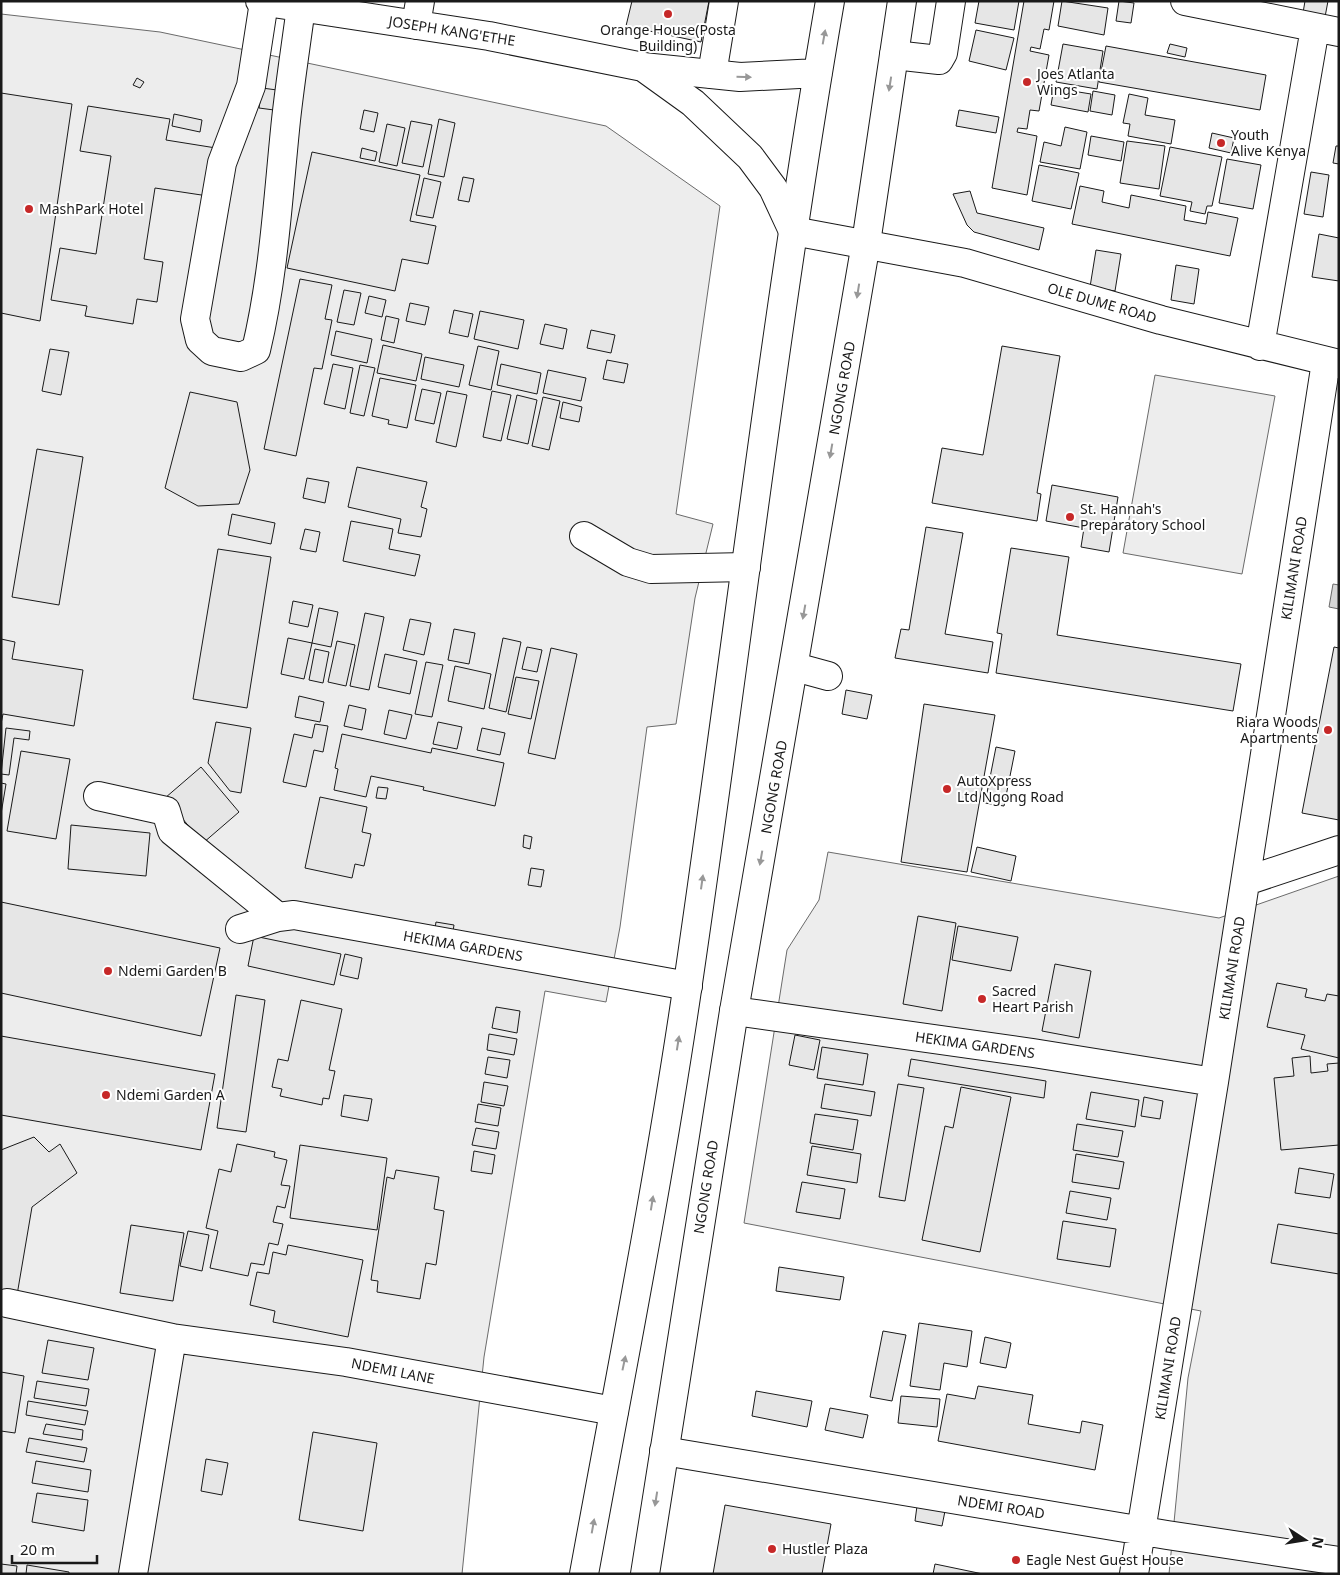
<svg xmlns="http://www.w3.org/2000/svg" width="1340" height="1575" font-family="'Noto Sans',sans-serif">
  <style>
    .green { fill: #ededed; stroke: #6a6a6a }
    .water { fill: #d7d7d7; stroke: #6a6a6a }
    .building { fill: #e6e6e6; stroke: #1a1a1a }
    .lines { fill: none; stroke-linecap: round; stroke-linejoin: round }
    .minor-casing { stroke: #1a1a1a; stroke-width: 30 }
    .major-casing { stroke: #1a1a1a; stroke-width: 30 }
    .minor { stroke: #fff; stroke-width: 28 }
    .major { stroke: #fff; stroke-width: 28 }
    .oneway { fill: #989898 }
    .poi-dot { fill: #c62828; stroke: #fff; stroke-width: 2 }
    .labels { text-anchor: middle; stroke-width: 4; stroke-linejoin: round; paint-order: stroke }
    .poi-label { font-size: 14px; fill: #1a1a1a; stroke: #fff; text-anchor: start }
    .street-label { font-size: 14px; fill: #1a1a1a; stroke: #fff }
  </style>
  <rect width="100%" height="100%" fill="#fff"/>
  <!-- green -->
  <path class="green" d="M1,14L160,32L606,126L720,206L676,514L713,524L695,598L676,724L647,727L620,927L606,1002L545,991L484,1357L462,1574H1Z
    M1155,375L1275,396L1242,574L1123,553Z
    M828,852L1219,918L1339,876V1574H1169L1188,1378L1201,1311L744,1223L787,950L819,900Z"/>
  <!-- water -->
  <path class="water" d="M1333,584L1339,585V609L1329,607Z"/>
  <!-- building -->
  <path class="building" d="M632,1H709L701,42L626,26Z
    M979,1H1019L1014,30L975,23Z
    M1024,1H1054L1049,30L1044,29L1040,49L1031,47L1030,51L1049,55L1039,111L1030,110L1027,129L1018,128L1017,132L1037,136L1027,195L992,188Z
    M1062,1L1108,8L1104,35L1058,26Z
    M1119,1L1134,3L1131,23L1116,21Z
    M1305,1H1328L1325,17L1303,13Z
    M976,30L1014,38L1006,70L969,61Z
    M1063,44L1103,51L1097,89L1056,82Z
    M1170,44L1187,48L1185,57L1167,53Z
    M1106,46L1266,75L1260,110L1099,82Z
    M137,78L144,82L140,88L133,85Z
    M262,88L277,90L274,110L259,108Z
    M1054,88L1091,94L1088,112L1051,105Z
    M1093,91L1115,95L1112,115L1090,111Z
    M1,93L72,104L40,321L1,313Z
    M1129,94L1148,98L1145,115L1175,120L1171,144L1128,136L1130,124L1123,123Z
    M88,106L170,119L166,140L216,148L208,196L155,188L144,259L163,262L157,302L137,299L133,324L85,316L87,306L51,300L60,248L96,254L111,156L80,151Z
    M364,110L378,113L374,132L360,129Z
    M959,110L999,117L996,133L956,126Z
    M174,114L202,120L200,132L172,126Z
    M439,119L455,123L444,177L428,174Z
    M411,121L432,125L423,167L402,163Z
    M387,124L405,128L397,166L379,162Z
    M1065,127L1087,132L1080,169L1040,162L1044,142L1061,146Z
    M1212,133L1234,138L1231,153L1209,148Z
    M1091,136L1124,142L1121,161L1088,155Z
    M1127,141L1165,146L1159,189L1120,183Z
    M1336,146H1339V164L1333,163Z
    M1170,147L1222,157L1212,206H1207L1205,214L1190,211L1192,202L1160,196Z
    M362,148L377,152L375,161L360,158Z
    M312,152L420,175L410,221L436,226L428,264L402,259L395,291L287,268Z
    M1227,159L1261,165L1253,209L1219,203Z
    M1039,165L1079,173L1071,209L1032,201Z
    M1311,172L1329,175L1323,217L1304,214Z
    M463,177L474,179L469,202L458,200Z
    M424,178L441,182L433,218L416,215Z
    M1080,186L1104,191L1102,202L1129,208L1131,195L1186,206L1184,220L1206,224L1208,212L1238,218L1230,256L1072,224Z
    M970,191L977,213L1044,228L1039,250L974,232L967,225L953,194Z
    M1319,234L1339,238V281L1312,277Z
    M1096,250L1121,254L1115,291L1090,287Z
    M1176,265L1199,269L1194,304L1171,300Z
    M300,279L332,285L325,319L332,320L322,369L314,368L296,456L264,449Z
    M344,290L361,293L354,325L337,322Z
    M369,296L386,300L382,317L365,313Z
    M410,303L429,307L425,325L406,321Z
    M454,310L473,314L468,337L449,333Z
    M480,311L524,320L518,349L474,339Z
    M386,316L399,319L394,343L381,340Z
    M545,324L567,329L563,349L540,344Z
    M591,330L615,335L611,353L587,348Z
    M336,331L372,339L367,363L331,355Z
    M383,345L422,354L416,381L377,373Z
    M478,346L499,351L491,390L469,385Z
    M1002,346L1060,356L1037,493L1041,494L1037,521L932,503L942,448L983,455Z
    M50,349L69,352L61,395L42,391Z
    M425,357L464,365L459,387L421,379Z
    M607,360L628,364L624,383L603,379Z
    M333,364L353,368L345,409L324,404Z
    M501,364L541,373L537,394L497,385Z
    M360,365L375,368L364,416L350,413Z
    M548,370L586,378L581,401L543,393Z
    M380,378L416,385L407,428L388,424L389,420L372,416Z
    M422,389L441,393L434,424L415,420Z
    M447,391L467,395L456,447L436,442Z
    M492,391L511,395L501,441L483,437Z
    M190,392L237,402L250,470L239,504L198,506L165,488Z
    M517,395L537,400L528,444L507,439Z
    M543,397L560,401L549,450L532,446Z
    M563,402L582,407L579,422L560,418Z
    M37,449L83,457L59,605L12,597Z
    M357,467L427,482L421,507L427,509L421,537L398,533L401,519L348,507Z
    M307,478L329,482L325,503L303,498Z
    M1052,485L1118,497L1109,552L1081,547L1084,528L1046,521Z
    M232,514L275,523L271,544L228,535Z
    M351,521L393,529L389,549L420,555L415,576L343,561Z
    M926,527L963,533L945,634L993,642L988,673L895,658L901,629L909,630Z
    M305,529L320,532L316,552L300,549Z
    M1011,548L1069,557L1057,635L1241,664L1233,711L996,673L1002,634L997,633Z
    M218,549L271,557L247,708L193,699Z
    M293,601L313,605L308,627L289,623Z
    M319,608L338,612L331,647L312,643Z
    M365,613L384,617L369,690L350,686Z
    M410,619L431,623L424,655L403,650Z
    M454,629L475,633L469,664L448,660Z
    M288,638L312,643L304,679L281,674Z
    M503,638L521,642L506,712L489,708Z
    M1,639L15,642L12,659L83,670L74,726L3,714L1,724Z
    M337,641L355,645L346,686L328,682Z
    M527,647L542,650L537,672L522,669Z
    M1334,647L1339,648V820L1302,813Z
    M551,648L577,654L555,759L528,753Z
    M315,649L329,652L323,683L309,680Z
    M385,654L417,661L410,694L378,687Z
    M426,662L443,665L432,717L415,714Z
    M455,666L491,674L484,709L448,701Z
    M516,677L539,681L531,719L508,714Z
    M846,690L872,695L867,719L842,714Z
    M299,696L324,702L320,722L295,717Z
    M924,704L995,715L967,872L901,862Z
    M349,705L366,709L362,730L344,726Z
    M389,710L412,715L406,739L384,734Z
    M216,722L251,728L241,793L230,791L208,763Z
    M438,722L462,727L457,749L433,744Z
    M315,724L328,726L323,752L314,750L306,787L283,782L294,734L312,738Z
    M6,728L30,731L29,740L14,738L9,775L1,774Z
    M482,728L505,733L500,755L477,750Z
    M342,734L431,753L432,748L504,763L495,806L423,790L424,787L371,776L366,797L334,790L338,769L335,768Z
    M996,747L1015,751L1004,806L985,803Z
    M21,751L70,759L56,839L7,831Z
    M201,767L239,812L203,843L165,798Z
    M1,783L6,784L1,814Z
    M378,787L388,788L386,799L376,798Z
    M320,797L367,807L362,832L371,834L364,866L355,864L352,878L305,868Z
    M71,825L150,833L146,876L68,869Z
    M524,835L532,837L530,849L523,847Z
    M977,847L1016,856L1011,881L971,872Z
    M531,868L544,870L541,887L528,885Z
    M1,902L220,948L201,1036L1,993Z
    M918,916L956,923L942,1011L903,1004Z
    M436,922L454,925L452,937L434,935Z
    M958,926L1018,937L1011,971L952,960Z
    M254,936L341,954L334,985L248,966Z
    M345,954L362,958L358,979L340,975Z
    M1055,964L1091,971L1079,1038L1042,1031Z
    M1277,983L1307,989L1305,997L1325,1001L1327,994L1339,996V1058L1301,1049L1305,1035L1267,1027Z
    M236,995L265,1000L246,1132L217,1128Z
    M301,1000L342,1009L329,1070L335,1071L329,1099L323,1098L322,1105L280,1096L282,1089L272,1087L278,1059L288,1061Z
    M496,1007L520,1011L517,1033L492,1028Z
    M489,1034L517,1039L514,1055L487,1050Z
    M795,1035L820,1040L814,1070L789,1065Z
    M1,1036L215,1074L201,1150L1,1115Z
    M822,1047L868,1054L863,1085L817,1078Z
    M1310,1056L1311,1073L1328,1071L1327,1064L1339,1063V1145L1281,1150L1274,1078L1294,1076L1292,1058Z
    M488,1057L510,1060L507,1078L485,1074Z
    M911,1059L1046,1081L1044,1098L908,1076Z
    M484,1082L508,1086L504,1106L481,1102Z
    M825,1084L875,1092L871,1116L821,1108Z
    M898,1084L924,1088L905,1201L879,1197Z
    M961,1087L1011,1097L980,1252L922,1240L945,1126L953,1128Z
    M1091,1092L1139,1100L1135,1127L1086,1119Z
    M344,1095L372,1099L368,1121L341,1116Z
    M1144,1097L1163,1101L1160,1119L1141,1116Z
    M478,1104L501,1108L498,1126L475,1122Z
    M815,1114L858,1120L853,1150L810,1143Z
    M1077,1124L1123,1131L1118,1157L1073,1150Z
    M476,1128L499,1132L496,1149L472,1145Z
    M34,1137L49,1152L60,1144L77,1173L32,1207L16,1301L1,1298V1150Z
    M237,1144L275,1152L274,1157L287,1160L281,1185L290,1186L285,1208L277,1206L273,1222L283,1224L278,1245L269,1243L264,1265L251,1263L248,1276L210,1268L218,1231L206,1228L219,1169L231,1172Z
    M300,1145L387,1158L377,1230L290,1218Z
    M812,1146L861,1154L857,1183L807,1175Z
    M474,1151L495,1155L492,1174L471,1171Z
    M1076,1154L1124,1162L1119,1189L1072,1182Z
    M1299,1168L1334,1174L1330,1198L1295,1193Z
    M396,1170L439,1177L434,1209L444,1211L436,1265L426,1263L420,1299L377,1292L378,1281L371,1280L387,1177L394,1179Z
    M802,1182L845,1189L840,1219L796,1212Z
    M1070,1191L1111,1198L1107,1220L1066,1213Z
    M1063,1221L1116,1229L1110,1267L1057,1259Z
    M1278,1224L1339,1234V1274L1271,1263Z
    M131,1225L184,1233L173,1301L120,1293Z
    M188,1231L209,1235L202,1271L180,1266Z
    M288,1245L363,1260L348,1337L273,1322L275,1311L250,1305L257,1272L269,1274L273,1252L286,1255Z
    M779,1267L844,1277L840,1300L776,1291Z
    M919,1323L972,1331L967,1367L944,1363L940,1390L910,1386Z
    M883,1331L906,1335L892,1401L870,1397Z
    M985,1337L1011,1343L1006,1368L980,1363Z
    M48,1340L94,1348L88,1380L42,1373Z
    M1,1372L24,1376L15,1433L1,1431Z
    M37,1381L89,1389L86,1406L34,1398Z
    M978,1386L1033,1395L1028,1424L1080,1433L1082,1421L1103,1425L1095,1470L938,1441L947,1394L975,1399Z
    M756,1391L812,1401L807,1427L752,1416Z
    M901,1396L940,1399L937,1427L898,1423Z
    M28,1401L88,1411L85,1425L26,1415Z
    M830,1408L868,1415L863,1438L825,1430Z
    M46,1424L83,1430L82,1440L43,1434Z
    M313,1432L377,1443L363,1531L299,1520Z
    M29,1438L87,1448L84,1462L26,1452Z
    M206,1459L228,1463L222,1495L201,1491Z
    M36,1461L91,1470L88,1492L32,1483Z
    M37,1493L88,1500L84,1531L32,1522Z
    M725,1505L831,1524L822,1574H713Z
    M917,1506L945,1511L942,1526L915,1521Z
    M1,1564L17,1566L16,1574H1Z
    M935,1564L983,1574H933Z
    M27,1565L69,1572V1574H26Z"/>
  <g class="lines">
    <defs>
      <path id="minor" d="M260,1L489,36L643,67L693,103L750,157L773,188L793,231L965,263L1161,320L1339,364
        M1185,1L1339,32
        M264,2L251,86L222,163L195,319L200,340L212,351L241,357L256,350C274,275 278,197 286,120C290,83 296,45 301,7
        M416,25L420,1
        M894,55L939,60L943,53L951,1
        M712,74L724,1
        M1260,346L1315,28
        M584,536L628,562L651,569L746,567
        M795,667L828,676
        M98,796L166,811L172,831L278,917
        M1246,881L1339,850
        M240,929L278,917L294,915L688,986
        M734,1011L1033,1053L1214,1082
        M7,1303L172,1338
        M664,1451L1167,1535L1339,1561
        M133,1574L172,1338L346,1362L614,1411
        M1134,1574L1214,1082L1326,362"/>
      <path id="major" d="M643,67L740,77L818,73
        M584,1574C620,1377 659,1181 688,983C736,656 774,327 830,1
        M645,1574L734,1011L866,243L902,1"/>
    </defs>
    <!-- minor casing -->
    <use href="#minor" class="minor-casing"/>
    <!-- major casing -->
    <use href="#major" class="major-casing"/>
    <!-- minor -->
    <use href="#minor" class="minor"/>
    <!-- major -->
    <use href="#major" class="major"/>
  </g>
  <!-- one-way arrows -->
  <defs><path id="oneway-solid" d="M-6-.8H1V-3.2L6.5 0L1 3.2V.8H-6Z" transform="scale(1.25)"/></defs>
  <g class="oneway">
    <use href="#oneway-solid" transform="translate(824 37) rotate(-80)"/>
    <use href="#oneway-solid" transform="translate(744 77) rotate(2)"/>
    <use href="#oneway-solid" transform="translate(890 84) rotate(99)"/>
    <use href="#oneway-solid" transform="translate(858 291) rotate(99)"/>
    <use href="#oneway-solid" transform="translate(831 451) rotate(100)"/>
    <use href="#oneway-solid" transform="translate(804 612) rotate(100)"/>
    <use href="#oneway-solid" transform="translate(761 858) rotate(100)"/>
    <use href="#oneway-solid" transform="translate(702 882) rotate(-82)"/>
    <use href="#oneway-solid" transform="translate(678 1043) rotate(-81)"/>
    <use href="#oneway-solid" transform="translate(652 1203) rotate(-81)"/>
    <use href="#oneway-solid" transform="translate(624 1363) rotate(-78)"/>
    <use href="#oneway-solid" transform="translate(656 1499) rotate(99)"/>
    <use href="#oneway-solid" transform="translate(593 1526) rotate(-80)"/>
  </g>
  <!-- markers -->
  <g class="poi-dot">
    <circle cx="668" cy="14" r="5"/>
    <circle cx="1027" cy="82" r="5"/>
    <circle cx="1221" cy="143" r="5"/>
    <circle cx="29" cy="209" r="5"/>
    <circle cx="1070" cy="517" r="5"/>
    <circle cx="1328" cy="730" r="5"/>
    <circle cx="947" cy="789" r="5"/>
    <circle cx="108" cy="971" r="5"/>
    <circle cx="982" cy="999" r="5"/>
    <circle cx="106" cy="1095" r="5"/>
    <circle cx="772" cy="1549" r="5"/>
    <circle cx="1016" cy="1560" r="5"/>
  </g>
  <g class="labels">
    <!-- poi labels -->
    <g class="poi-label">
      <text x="668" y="35" text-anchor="middle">Orange House(Posta<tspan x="668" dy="16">Building)</tspan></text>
      <text x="1037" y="79">Joes Atlanta<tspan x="1037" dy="16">Wings</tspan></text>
      <text x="1231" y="140">Youth<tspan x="1231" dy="16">Alive Kenya</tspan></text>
      <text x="39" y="214">MashPark Hotel</text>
      <text x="1080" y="514">St. Hannah's<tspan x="1080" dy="16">Preparatory School</tspan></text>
      <text x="1318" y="727" text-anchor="end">Riara Woods<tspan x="1318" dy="16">Apartments</tspan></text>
      <text x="957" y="786">AutoXpress<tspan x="957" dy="16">Ltd Ngong Road</tspan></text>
      <text x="118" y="976">Ndemi Garden B</text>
      <text x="992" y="996">Sacred<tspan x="992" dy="16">Heart Parish</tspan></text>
      <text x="116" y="1100">Ndemi Garden A</text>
      <text x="782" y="1554">Hustler Plaza</text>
      <text x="1026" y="1565">Eagle Nest Guest House</text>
    </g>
    <!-- street labels -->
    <g class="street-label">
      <text transform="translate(452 31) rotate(9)" y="5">JOSEPH KANG'ETHE</text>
      <text transform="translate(1102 303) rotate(16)" y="5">OLE DUME ROAD</text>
      <text transform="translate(842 388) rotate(-80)" y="5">NGONG ROAD</text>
      <text transform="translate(1294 568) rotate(-81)" y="5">KILIMANI ROAD</text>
      <text transform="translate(774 787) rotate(-80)" y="5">NGONG ROAD</text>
      <text transform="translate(463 946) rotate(10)" y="5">HEKIMA GARDENS</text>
      <text transform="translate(1232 968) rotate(-81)" y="5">KILIMANI ROAD</text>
      <text transform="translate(975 1045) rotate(8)" y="5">HEKIMA GARDENS</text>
      <text transform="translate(706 1187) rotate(-81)" y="5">NGONG ROAD</text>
      <text transform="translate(1168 1368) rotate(-81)" y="5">KILIMANI ROAD</text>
      <text transform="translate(393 1371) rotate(11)" y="5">NDEMI LANE</text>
      <text transform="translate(1001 1507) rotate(9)" y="5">NDEMI ROAD</text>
    </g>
  </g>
  <!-- border -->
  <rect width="1340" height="1575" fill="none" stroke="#1a1a1a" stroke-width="5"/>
  <!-- north arrow -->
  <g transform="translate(1305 1540) rotate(102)" stroke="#ffffff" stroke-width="4" paint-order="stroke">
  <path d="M0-4L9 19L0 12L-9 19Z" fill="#1a1a1a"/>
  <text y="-8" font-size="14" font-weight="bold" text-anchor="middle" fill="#1a1a1a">N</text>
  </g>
  <!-- scale -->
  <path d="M12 1555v8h85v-8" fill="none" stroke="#1a1a1a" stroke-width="2.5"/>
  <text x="20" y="1555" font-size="15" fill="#1a1a1a" stroke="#ffffff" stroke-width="4" paint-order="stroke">20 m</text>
</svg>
